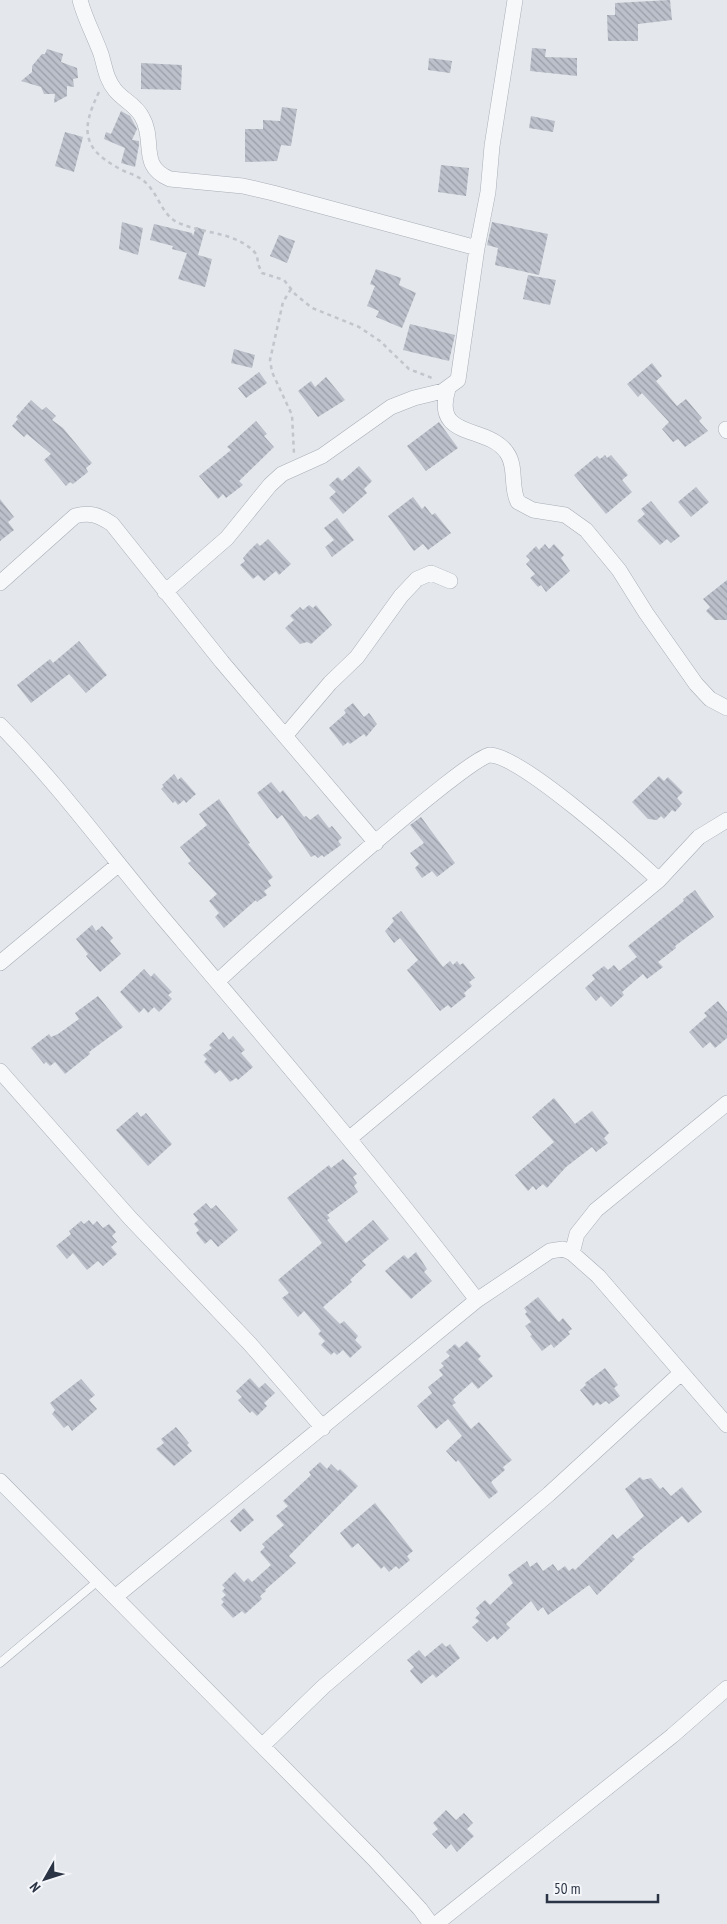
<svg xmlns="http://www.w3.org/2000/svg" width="727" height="1924" font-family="'PT Sans Narrow',sans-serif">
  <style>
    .building { fill: url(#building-back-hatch) }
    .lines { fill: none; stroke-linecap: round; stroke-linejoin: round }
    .service-casing { stroke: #a9aeb7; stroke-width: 9 }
    .minor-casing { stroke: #a9aeb7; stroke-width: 16 }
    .path { stroke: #c2c5cb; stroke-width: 2.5; stroke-dasharray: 4 4; stroke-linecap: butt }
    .service { stroke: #f7f8fa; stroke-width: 8 }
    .minor { stroke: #f7f8fa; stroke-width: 15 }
  </style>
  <defs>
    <pattern id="building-back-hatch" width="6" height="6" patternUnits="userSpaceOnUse" patternTransform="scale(1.25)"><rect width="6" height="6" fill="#bbc0ca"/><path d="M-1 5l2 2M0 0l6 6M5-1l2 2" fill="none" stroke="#989da6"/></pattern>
  </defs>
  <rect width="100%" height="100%" fill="#e4e7ec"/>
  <!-- building -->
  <path class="building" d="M670,0L672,20L638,24V41H608L607,15H615V3Z
    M532,48L546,49L545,57L577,58V76L530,71Z
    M47,49L63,54L61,62L77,68L78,78L73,79L74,87L67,86V96L54,103L55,94H44L41,87L21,81L32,72V66L42,54H45Z
    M429,58L452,61L450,73L428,70Z
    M141,63L182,65L181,90L141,89Z
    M282,107L297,109L291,146L281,145L277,161L245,162V129H263V120L280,121Z
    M121,111L130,116L137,129L132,140L139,141V145L135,167L121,163L125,148L104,139L106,132L111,134Z
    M531,116L555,121L553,132L529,128Z
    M65,132L83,137L74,172L55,166Z
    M441,165L469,168L466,196L438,192Z
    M122,222L143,228L138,255L119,249Z
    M492,222L548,234L539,275L495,265L498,248L487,245Z
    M154,224L192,233L193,236L196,227L205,230L198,255L212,259L205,287L178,279L187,253L172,249L173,246L150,240Z
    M279,235L295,241L287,263L270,256Z
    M376,269L401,278L399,285L416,293L402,328L376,317L379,311L367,306L375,286L370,284Z
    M528,275L556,280L550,305L523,299Z
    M410,324L455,335L449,361L403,350Z
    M234,349L255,355L252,368L231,363Z
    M652,363L662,376L656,381L677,406L686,399L702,418L699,421L708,431L685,447L678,439L673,442L662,429L669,422L642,393L638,397L627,384Z
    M259,372L267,383L246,398L238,388Z
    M326,377L345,400L318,417L298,391L311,381L315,387Z
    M31,400L42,410L46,407L56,416L52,420L63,428L92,463L86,468L88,472L73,484L70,482L66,486L44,460L51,454L27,434L24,437L12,426L18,419L16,417Z
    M256,421L267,434L264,436L274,447L239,481L243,485L226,498L223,494L218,499L199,476L231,450L227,447Z
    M439,422L458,448L426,471L407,446Z
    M605,455L607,458L611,455L628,475L622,480L632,492L606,514L574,475L597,456L600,459Z
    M359,466L372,481L364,489L367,493L343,514L329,498L336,492L329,485L338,477L342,481Z
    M696,487L709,502L691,517L678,502Z
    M413,497L422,509L425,506L432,515L435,513L451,533L428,550L423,544L414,551L388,516Z
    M0,499L14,517L8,522L14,530L0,541Z
    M651,501L680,536L671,543L667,539L660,545L637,521L645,514L641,509Z
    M337,518L354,540L332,557L325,547L334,540L324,528Z
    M268,539L291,564L279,575L276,571L264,581L258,575L253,579L240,565L245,561L243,558L248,552L257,543L260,546Z
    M545,544L549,549L554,544L564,555L561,558L570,571L546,592L541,585L538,587L530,578L535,574L526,564L530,560L526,556L536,546L539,550Z
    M727,580V620H715L706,611L710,607L703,599Z
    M309,605L313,608L316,605L332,625L311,644L307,642L300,644L285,628L294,620L290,616L300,607L303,610Z
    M79,641L107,675L86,693L69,674L31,703L17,685L50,659L53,663Z
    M353,703L364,717L369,713L377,724L366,737L364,734L350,744L348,742L343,746L329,728L346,713L344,710Z
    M174,774L178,780L181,777L196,794L186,803L184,800L178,805L175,801L173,803L161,789L164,786L162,785Z
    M659,776L664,781L668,777L683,792L677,798L682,804L675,812L672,810L664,819L661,816L657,820L648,819L632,802Z
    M271,782L280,793L283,790L304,817L306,816L310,820L318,814L329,828L332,826L342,838L338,841L341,845L324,857L322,855L318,858L315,855L311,857L282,815L277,819L257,793Z
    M219,799L250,843L248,844L273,877L268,881L271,886L264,891L267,895L257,902L256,900L224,928L215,917L219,913L209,901L217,894L188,863L191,861L180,847L207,825L199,814Z
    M421,817L455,863L437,877L432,871L422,878L415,868L419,864L410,853L424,843L410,825Z
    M695,890L714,917L675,946L676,948L658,962L663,967L647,979L643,974L622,992L624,995L611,1007L601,996L596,1001L585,988L595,979L592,975L604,966L608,970L614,965L619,971L637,957L628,946L684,901L683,899Z
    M401,911L443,967L450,961L453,965L457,961L460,965L463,963L475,978L469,982L472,986L464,993L466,996L451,1008L448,1005L440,1011L407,970L418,960L400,938L394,943L385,931L394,921L392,918Z
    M92,925L96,931L102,926L113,938L110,941L121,954L100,972L86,956L88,954L76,939Z
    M144,969L151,977L154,973L172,992L168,995L172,999L159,1012L154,1007L148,1013L144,1008L139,1013L120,992Z
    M98,996L123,1027L89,1052L90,1054L65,1074L55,1062L50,1066L46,1062L44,1064L31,1048L49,1034L51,1037L58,1034L79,1019L75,1013Z
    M718,1001L727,1012V1038L715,1048L710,1042L703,1048L689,1032L707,1016L704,1013Z
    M223,1032L229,1040L233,1036L245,1050L241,1053L253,1067L238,1080L236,1078L230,1082L220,1070L215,1074L204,1062L207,1059L203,1055L212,1048L209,1045Z
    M554,1098L575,1124L592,1111L609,1133L604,1138L608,1143L596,1152L592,1147L566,1167L547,1188L543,1184L536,1190L533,1186L528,1191L515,1175L554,1142L532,1117Z
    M137,1112L141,1117L146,1113L172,1144L148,1166L116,1130Z
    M343,1159L357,1174L353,1177L357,1183L354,1186L358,1192L327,1215L330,1218L327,1220L346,1243L373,1220L389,1239L362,1261L366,1265L350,1280L352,1282L323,1307L340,1324L344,1321L358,1336L355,1340L362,1347L350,1358L343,1350L337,1355L334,1352L331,1355L321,1345L325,1341L318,1334L321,1331L304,1311L298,1317L282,1298L289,1293L278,1280L322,1243L287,1198L329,1165L331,1168Z
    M206,1203L211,1209L216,1205L238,1230L218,1247L211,1239L205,1244L196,1233L199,1230L194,1224L198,1220L193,1214Z
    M89,1220L93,1225L97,1221L103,1228L109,1224L116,1232L112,1236L117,1242L111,1247L117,1254L103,1266L98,1261L87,1270L73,1253L67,1259L56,1246L71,1234L69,1231L81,1221L84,1224Z
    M416,1252L427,1269L424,1272L432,1281L411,1299L385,1271L404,1255L408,1259Z
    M538,1297L559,1322L563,1318L572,1329L568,1332L570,1334L554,1348L551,1344L542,1351L530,1336L532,1335L525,1326L531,1322L525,1314L527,1312L524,1308Z
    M467,1341L481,1356L478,1359L493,1376L478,1389L472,1382L453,1399L456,1403L452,1405L471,1429L479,1422L512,1460L503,1467L505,1470L491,1482L498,1492L489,1499L458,1460L456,1462L446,1451L462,1436L448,1419L436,1429L417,1406L432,1393L428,1387L443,1375L439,1370L444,1366L441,1363L450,1356L446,1352L455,1344L459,1348Z
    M605,1368L618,1385L614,1388L620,1396L609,1404L606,1401L600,1405L597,1402L593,1406L580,1390L586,1385L585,1383Z
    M250,1378L259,1388L265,1383L275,1393L264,1403L267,1406L257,1416L252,1411L250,1413L238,1400L242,1397L236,1391Z
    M81,1379L95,1395L89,1400L97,1409L72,1431L68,1425L64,1428L52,1414L55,1410L50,1403Z
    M176,1427L189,1443L187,1445L192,1451L174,1466L156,1449L164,1443L161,1439Z
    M320,1462L327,1469L331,1464L338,1471L340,1469L358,1486L289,1556L296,1563L265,1590L266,1591L260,1596L262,1599L245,1614L242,1611L233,1618L221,1605L224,1602L221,1599L226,1595L222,1591L225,1588L222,1585L235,1572L244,1582L248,1578L252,1582L271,1565L260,1552L265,1547L262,1544L284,1525L276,1516L288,1506L283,1501L311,1475L309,1472Z
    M640,1477L643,1480L651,1478L660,1489L663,1487L671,1496L682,1487L702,1512L688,1523L682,1516L673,1523L632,1557L635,1559L597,1595L589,1585L548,1615L543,1607L538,1611L531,1601L506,1624L510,1628L497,1640L494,1636L487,1642L472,1627L479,1621L475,1618L480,1613L476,1608L485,1600L490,1605L513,1583L508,1575L527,1561L530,1567L537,1562L543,1571L553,1564L558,1571L565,1566L569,1571L573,1568L575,1570L613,1534L617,1539L644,1516L625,1489Z
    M375,1503L413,1551L407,1556L410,1560L399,1569L396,1566L389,1572L384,1566L381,1569L358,1543L352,1548L340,1533Z
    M244,1508L254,1520L240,1532L230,1521Z
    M442,1643L446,1647L450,1644L460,1658L436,1678L433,1674L421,1684L410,1671L414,1667L407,1660L419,1650L425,1657Z
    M446,1810L456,1820L464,1813L473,1823L467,1829L474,1836L457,1852L451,1844L446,1849L432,1834L438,1829L433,1823Z"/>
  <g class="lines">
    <defs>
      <path id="service" d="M0,1663L99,1580"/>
      <path id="minor" d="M80,0C85,19 94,35 101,54C105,67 106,79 115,90C123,100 136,105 142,117C156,141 138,166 170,179L243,186L273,193L477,248
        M448,389C432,441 488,424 507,453C517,467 510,487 518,502L533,510L565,515L586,530L619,570L646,613L696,684L710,699L727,708
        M726,429L727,431
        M0,583L75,516C90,512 99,515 112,524L222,662L376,843
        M165,592L227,538L270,485L282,474L322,456L391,407L414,398L443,391L458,380L477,248L488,192L492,146L515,0
        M0,725C60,786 109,854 163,918C270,1044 377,1169 477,1300
        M285,736L330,683L357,657L401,596L417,579L431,573L450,581
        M0,963L119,864
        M218,981C248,953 470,754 490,755C522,756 632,855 659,880
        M0,1071L130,1218L250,1344L323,1428
        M350,1138L659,880L699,837L727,820
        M572,1253L577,1234L596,1210L727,1103
        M0,1481L373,1858L420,1909L431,1924
        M115,1597L477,1300L550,1251L563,1249L572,1253L598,1276L727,1425
        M262,1746L323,1687L549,1494L681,1373
        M436,1924L672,1736L727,1688"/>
    </defs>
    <!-- service casing -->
    <use href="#service" class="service-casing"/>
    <!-- minor casing -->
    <use href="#minor" class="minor-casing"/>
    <!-- path -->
    <path class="path" d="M99,92C80,131 82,150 124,171C133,175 141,177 147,184C160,197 162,217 181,224C205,234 239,232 257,255L258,264L262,273L284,280L295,294L312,308L359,327L380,341L409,369L432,378
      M291,289L283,302L270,360L272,372L292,415L294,454"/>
    <!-- service -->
    <use href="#service" class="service"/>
    <!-- minor -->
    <use href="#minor" class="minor"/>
  </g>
  <!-- north arrow -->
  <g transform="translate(45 1879) rotate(231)" stroke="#f4f6f9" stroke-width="4" paint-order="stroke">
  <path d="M0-4L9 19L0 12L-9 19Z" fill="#2b3445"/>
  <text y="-8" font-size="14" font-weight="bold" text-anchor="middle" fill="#2b3445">N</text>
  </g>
  <!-- scale -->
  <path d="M547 1894v8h111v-8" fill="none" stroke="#2b3445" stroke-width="2.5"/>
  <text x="554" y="1894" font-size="15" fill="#2b3445" stroke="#f4f6f9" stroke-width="4" paint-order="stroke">50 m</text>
</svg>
